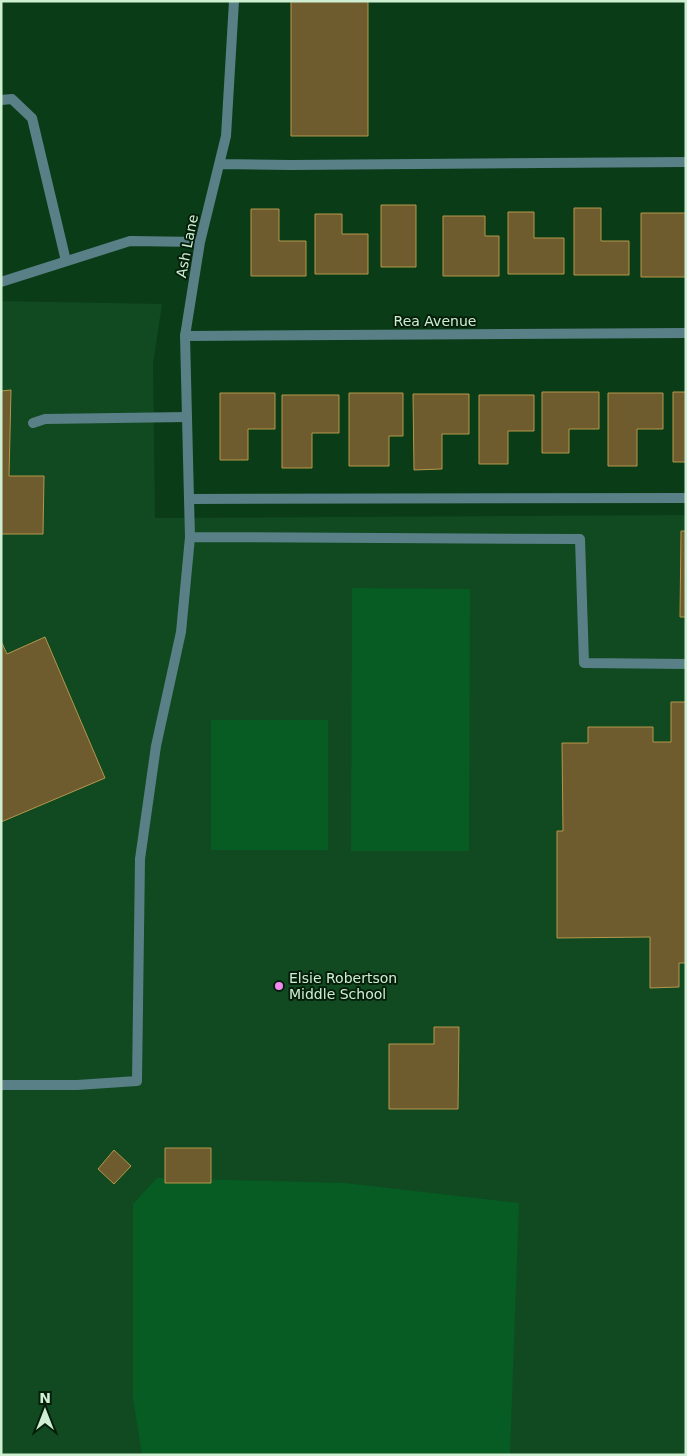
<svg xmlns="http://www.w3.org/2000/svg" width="687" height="1456" font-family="'DejaVu Sans',sans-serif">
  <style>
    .built { fill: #114921 }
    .green { fill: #065c23 }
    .building { fill: #6e5c2f; stroke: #b4974b }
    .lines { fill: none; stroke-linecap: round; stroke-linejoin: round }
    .service { stroke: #588086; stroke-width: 10 }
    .minor { stroke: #588086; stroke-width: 10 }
    .poi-dot { fill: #f489f0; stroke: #051f0b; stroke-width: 2 }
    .labels { text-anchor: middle; stroke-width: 4; stroke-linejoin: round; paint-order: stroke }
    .street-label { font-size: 14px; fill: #cfefd2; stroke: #051f0b }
    .poi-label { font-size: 14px; fill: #cfefd2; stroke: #051f0b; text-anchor: start }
  </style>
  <rect width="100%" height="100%" fill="#0a3c18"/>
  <!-- built -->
  <path class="built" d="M1,301L162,304L153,364L155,518L686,515V1455H1Z"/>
  <!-- green -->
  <path class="green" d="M352,588L470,589L469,851H351Z
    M211,720H328V850H211Z
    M157,1178L345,1183L519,1203L510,1455H142L133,1398V1204Z"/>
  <!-- building -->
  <path class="building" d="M291,1H368V136H291Z
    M381,205H416V267H381Z
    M574,208H601V241H629V275H574Z
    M251,209H279V241H306V276H251Z
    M508,212H534V238H564V274H508Z
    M641,213H686V277H641Z
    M315,214H342V234H368V274H315Z
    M443,216H485V236H499V276H443Z
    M11,390L9,476H44L43,534H1V391Z
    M542,392H599V429H569V453H542Z
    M673,392H686V462H673Z
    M220,393H275V429H248V460H220Z
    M349,393H403V436H389V466H349Z
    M608,393H663V429H637V466H608Z
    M413,394H469V434H442V469L414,470Z
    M282,395H339V433H312V468H282Z
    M479,395H534V431H508V464H479Z
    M681,531H686V617H680Z
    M45,637L105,778L1,822V641L7,654Z
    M671,702H686V963H679V987L650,988V937L557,938V831H563L562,743H588V727H653V742H671Z
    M434,1027H459L458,1109H389V1044H434Z
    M165,1148H211V1183H165Z
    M114,1150L131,1166L114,1184L98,1169Z"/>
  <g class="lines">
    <!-- service -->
    <path class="service" d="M1,100L12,99L32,118L66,261
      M220,164L291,165L686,162
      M1,282L130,241L200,242
      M185,336L200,242L226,136L234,1
      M33,423L45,419L187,417
      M190,537L580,539L584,663L686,664
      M1,1085H77L137,1081L140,859L156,746L181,632L190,537L189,499L686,498"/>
    <!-- minor -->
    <path class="minor" d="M189,499L185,336L686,333"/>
  </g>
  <!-- markers -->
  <circle class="poi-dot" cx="279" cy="986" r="5"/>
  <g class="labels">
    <!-- street labels -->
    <g class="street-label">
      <text transform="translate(187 246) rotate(-79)" y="5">Ash Lane</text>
      <text x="435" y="326">Rea Avenue</text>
    </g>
    <!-- poi labels -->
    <g class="poi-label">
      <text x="289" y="983">Elsie Robertson<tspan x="289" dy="16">Middle School</tspan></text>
    </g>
  </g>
  <!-- border -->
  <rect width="687" height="1456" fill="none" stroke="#cfefd2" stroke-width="5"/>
  <!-- north arrow -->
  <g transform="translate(45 1411)" stroke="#051f0b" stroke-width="4" paint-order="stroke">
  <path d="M0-4L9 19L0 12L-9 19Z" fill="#cfefd2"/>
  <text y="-8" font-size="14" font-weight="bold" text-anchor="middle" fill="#cfefd2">N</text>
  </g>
</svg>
